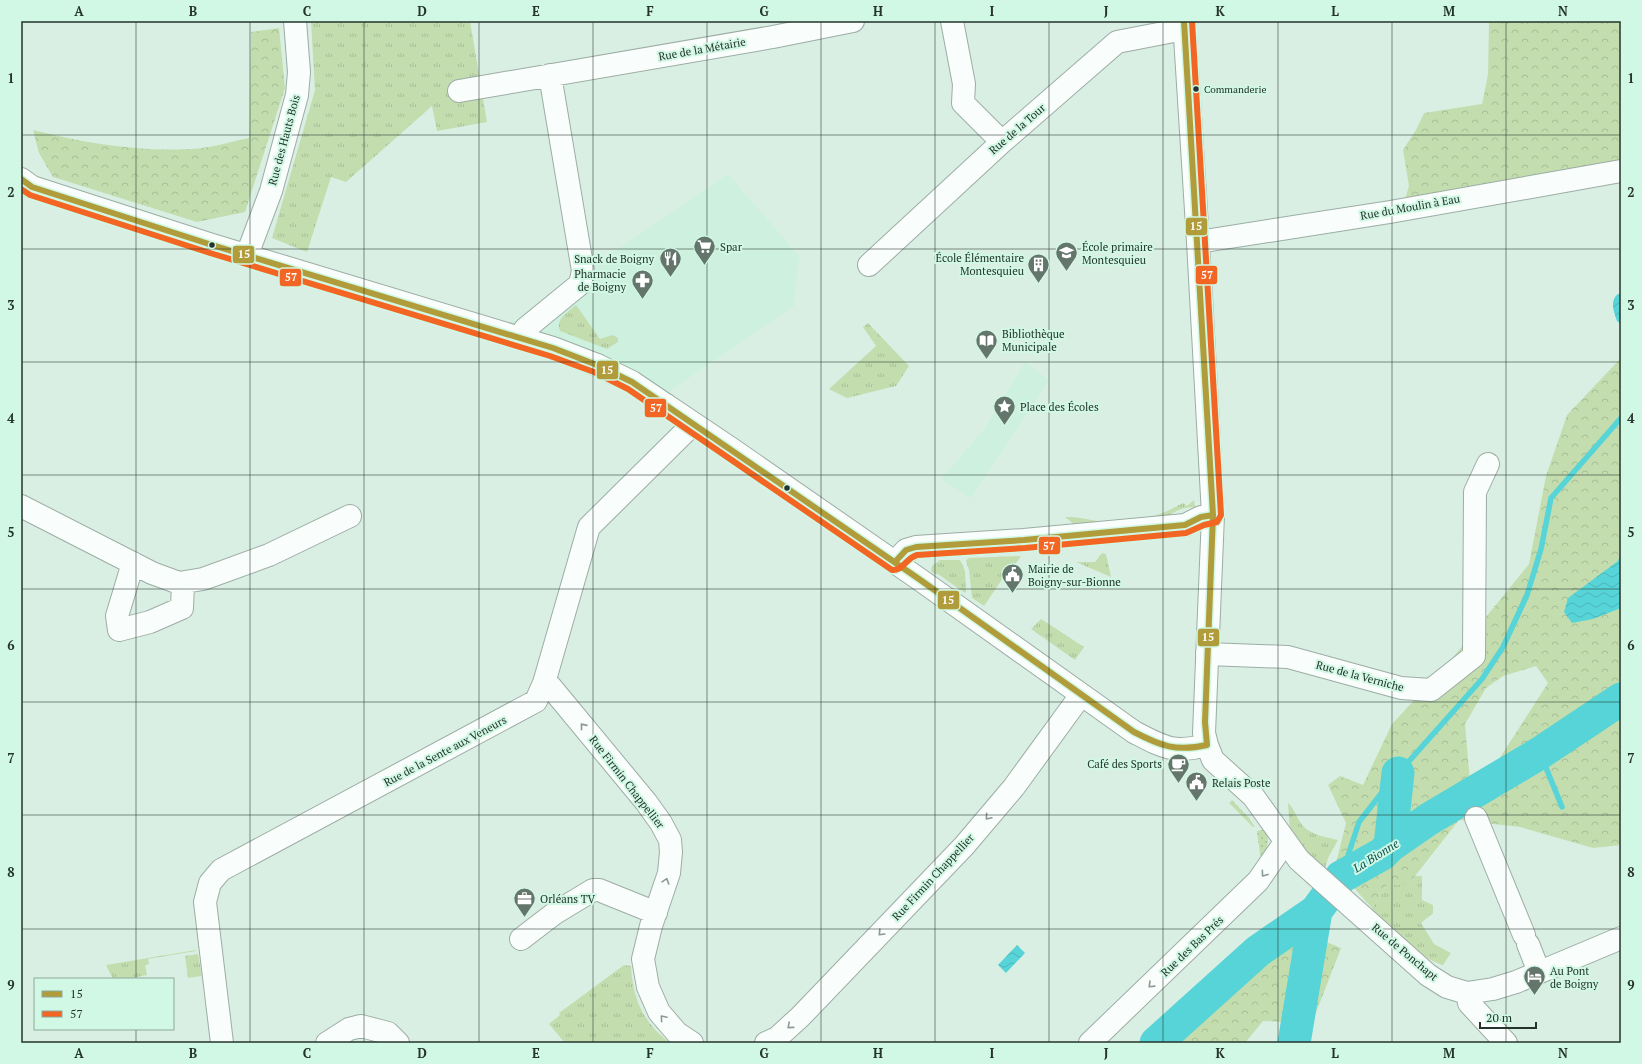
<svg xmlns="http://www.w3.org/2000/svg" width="1642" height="1064" font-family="'PT Serif',serif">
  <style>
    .built { fill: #cdf1de }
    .grass { fill: url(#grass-tufts) }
    .forest { fill: url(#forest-crowns); fill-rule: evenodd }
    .garden { fill: url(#garden-dots) }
    .water { fill: url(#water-waves) }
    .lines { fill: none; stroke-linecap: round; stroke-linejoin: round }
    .stream { stroke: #56d4d7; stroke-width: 5.5 }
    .river { stroke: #56d4d7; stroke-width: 33 }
    .street-casing { stroke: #9cada5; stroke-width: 24 }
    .secondary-casing { stroke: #9cada5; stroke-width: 24 }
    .street { stroke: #f9fdfb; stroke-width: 22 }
    .secondary { stroke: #f9fdfb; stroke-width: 22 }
    .bus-1-casing { stroke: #d1f8e4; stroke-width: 9 }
    .bus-2-casing { stroke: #d1f8e4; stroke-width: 9 }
    .bus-1 { stroke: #b19c3b; stroke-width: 6 }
    .bus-2 { stroke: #f26522; stroke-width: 6 }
    .oneway { stroke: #8e9893 }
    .grid { fill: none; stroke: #24332b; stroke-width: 1; stroke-opacity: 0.55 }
    .bus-dot { fill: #24332b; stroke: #d1f8e4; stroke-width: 1.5 }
    .labels { text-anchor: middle; stroke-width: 4; stroke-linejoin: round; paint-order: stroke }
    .bus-label { font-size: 10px; fill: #24332b; stroke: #d1f8e4; text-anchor: start }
    .street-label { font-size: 11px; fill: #24332b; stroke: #d1f8e4 }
    .poi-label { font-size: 11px; fill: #24332b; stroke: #d1f8e4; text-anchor: start }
    .water-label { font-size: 12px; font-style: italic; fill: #084d50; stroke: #d1f8e4 }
    .line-badge { stroke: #d1f8e4; stroke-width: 1.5 }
    .badge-label { font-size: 11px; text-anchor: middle; font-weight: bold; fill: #fff }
    .neatline { fill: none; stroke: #24332b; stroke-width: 1.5 }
    .grid-label { font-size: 13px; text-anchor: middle; font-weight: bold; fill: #24332b }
  </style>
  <defs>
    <pattern id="grass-tufts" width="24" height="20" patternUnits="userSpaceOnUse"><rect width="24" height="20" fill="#c3ddaf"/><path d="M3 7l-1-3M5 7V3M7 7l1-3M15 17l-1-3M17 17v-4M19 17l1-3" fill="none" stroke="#a7be97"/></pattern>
    <pattern id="forest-crowns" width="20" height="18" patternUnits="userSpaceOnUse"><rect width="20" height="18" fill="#c3ddaf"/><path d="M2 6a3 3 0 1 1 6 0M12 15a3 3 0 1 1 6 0" fill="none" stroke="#a7be97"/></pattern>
    <pattern id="garden-dots" width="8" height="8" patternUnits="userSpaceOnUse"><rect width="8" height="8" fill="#c3ddaf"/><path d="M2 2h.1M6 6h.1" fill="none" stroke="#a7be97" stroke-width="1.8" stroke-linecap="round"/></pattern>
    <pattern id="water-waves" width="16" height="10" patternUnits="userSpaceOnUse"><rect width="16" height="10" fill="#56d4d7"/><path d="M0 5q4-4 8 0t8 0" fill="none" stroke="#4bb6b9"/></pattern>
  </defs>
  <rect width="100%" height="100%" fill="#daefe4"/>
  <!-- built -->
  <path class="built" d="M728,174L799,256L794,306L667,393L509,324Z
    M1025,362L1049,380L971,498L941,479L982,432Z"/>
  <!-- grass -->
  <path class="grass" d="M311,21H470L487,122L437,131L432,106L346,182L331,177L307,252L272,238L315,90Z
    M576,305L600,339L612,335L618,338V342L607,349L560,331C555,319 568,312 576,305Z
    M868,323L909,366L896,386L847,398L829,389L876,346L863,327Z
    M1194,500L1195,507C1180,507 1171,513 1160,523L1081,530L1065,517C1081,516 1096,522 1112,523C1137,524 1161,515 1183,503L1187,506Z
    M1102,553L1106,554L1111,577L1076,562H1095Z
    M1021,556L1007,576L1005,575L984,606L972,598L969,570L966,561L968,558Z
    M940,560H960L965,571L966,592L965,593L938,574H934L931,571L932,566Z
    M1041,619L1084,647L1075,660L1031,629Z
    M1288,803C1294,808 1296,816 1300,822C1308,835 1326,837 1338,840L1328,858L1325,869L1304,851L1290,832Z
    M1415,876H1422V900L1433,905V913L1421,923L1434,944L1451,953L1443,965C1420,959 1390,929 1372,912V908L1387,885H1408Z
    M196,950V951L148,959L149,964L145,965L147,975L137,977V979H113L106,965Z
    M198,954L202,976L188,978L185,956Z
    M624,965L631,966C633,1000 643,1022 670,1043H565L549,1024L560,1015L559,1013Z"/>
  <!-- forest -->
  <path class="forest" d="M1489,21H1621V173L1539,192L1514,202L1491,198L1404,203L1409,186L1403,150L1416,130L1424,113L1482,104L1488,75Z
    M279,28L285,88L245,212L197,222L53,177L39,153L33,130C84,143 138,152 191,149C210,148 230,142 249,138L251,32Z
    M1621,358V845L1593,848L1520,827L1459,820L1408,885H1387L1372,908L1335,867L1346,823L1328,785L1340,776L1363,785L1392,724L1446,666L1529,564L1546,476L1567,415ZM1536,666L1548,683L1492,770L1470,782L1465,724L1486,688L1503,676Z
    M1281,923L1341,948L1312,1023L1263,1021L1245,1043H1138L1150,1029L1203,991Z"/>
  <!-- garden -->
  <path class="garden" d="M1232,800L1249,818L1255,827H1253L1229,803Z
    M1267,829C1269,844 1268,849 1261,862L1257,831Z"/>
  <!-- water -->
  <path class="water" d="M1618,294H1621V324L1617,321C1614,312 1609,301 1618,294Z
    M1621,552V608L1593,619L1572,623L1564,612L1568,598L1618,561Z
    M1017,945L1025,953L1006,973L998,965Z"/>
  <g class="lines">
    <!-- stream -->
    <path class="stream" d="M1540,753L1562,807
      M1341,877L1359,822L1387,786L1482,679L1503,647L1527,595L1541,549L1551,498L1621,418"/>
    <!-- river -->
    <path class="river" d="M1390,846L1398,773
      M1156,1043L1258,951L1316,911L1341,877L1382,854L1390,846L1429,819L1540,753L1621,699
      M1294,1043L1316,911"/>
    <defs>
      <path id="street" d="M952,21L964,84L963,103L1002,142
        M459,91L773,37L853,21
        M1198,242L1390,212L1621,171
        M247,255L271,191L297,95L299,72L295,21
        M869,265L1002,142L1117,42L1184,29
        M522,338L525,329L580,284L583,271L550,75
        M597,365L632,382L666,405
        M21,506L152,573L179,583L203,579L269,555L350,516
        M895,562L906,550L916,547L1024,540L1185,525L1201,517L1213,515
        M133,563L117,616L119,630L150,622L182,608L183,583
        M1207,654L1288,657L1401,688L1431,690L1474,656L1475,492L1488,464
        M544,683L550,686L646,802L661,823L670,840L671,852L669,873L651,926L643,959L648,987L659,1012L677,1033L692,1043
        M1476,818L1524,935
        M521,939L555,913L593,890H599L656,913
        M1528,944L1539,972
        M222,1043L205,902L210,883L221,870L536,701L544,683L589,527L693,424
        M327,1043L349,1029L361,1026L388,1033L398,1043
        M766,1043L777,1038L800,1017L964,846L1014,787L1081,695
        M1090,1043L1258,881L1285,842"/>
      <path id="secondary" d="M1184,21L1198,242L1213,515L1204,733L1207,745L1213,760L1253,796L1299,860L1428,975L1447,987L1467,993L1493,989L1516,982L1621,938
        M21,179L32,187L212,245L553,348L597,365
        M666,405L733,450L919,579L1134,732C1163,747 1173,754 1207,745
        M1467,993L1469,1003L1506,1043"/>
    </defs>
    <!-- street casing -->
    <use href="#street" class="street-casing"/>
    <!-- secondary casing -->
    <use href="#secondary" class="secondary-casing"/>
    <!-- street -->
    <use href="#street" class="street"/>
    <!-- secondary -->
    <use href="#secondary" class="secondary"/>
    <defs>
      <path id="bus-1" d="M21,179L32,187L212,245L553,348L597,365L632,382L919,579L1134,732C1161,746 1176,752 1207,745L1205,722L1213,515L1184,21
        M895,562L906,550L916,547L1024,540L1185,525L1201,517L1213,515"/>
      <path id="bus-2" d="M21,189L30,195L210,253L550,356L594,372L628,389L892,570C903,571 906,558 917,555L1025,548L1186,533L1204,525L1217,522L1221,515L1192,21"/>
    </defs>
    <!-- bus-1 casing -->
    <use href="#bus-1" class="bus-1-casing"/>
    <!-- bus-2 casing -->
    <use href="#bus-2" class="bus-2-casing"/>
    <!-- bus-1 -->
    <use href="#bus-1" class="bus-1"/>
    <!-- bus-2 -->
    <use href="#bus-2" class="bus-2"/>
  </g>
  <!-- one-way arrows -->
  <defs><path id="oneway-chevron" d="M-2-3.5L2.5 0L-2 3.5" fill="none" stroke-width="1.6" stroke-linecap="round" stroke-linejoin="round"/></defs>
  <g class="oneway">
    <use href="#oneway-chevron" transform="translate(583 726) rotate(-129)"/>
    <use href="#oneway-chevron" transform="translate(988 817) rotate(130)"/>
    <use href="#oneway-chevron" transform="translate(1264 874) rotate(126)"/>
    <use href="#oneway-chevron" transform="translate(666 881) rotate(-72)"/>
    <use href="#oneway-chevron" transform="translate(881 933) rotate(134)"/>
    <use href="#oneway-chevron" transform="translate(1151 985) rotate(136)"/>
    <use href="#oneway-chevron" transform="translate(663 1018) rotate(-130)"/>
    <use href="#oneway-chevron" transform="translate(790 1026) rotate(139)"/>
  </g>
  <!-- grid -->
  <path class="grid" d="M136,21V979M250,21V1043M364,21V1043M479,21V1043M593,21V1043M707,21V1043M821,21V1043M935,21V1043M1049,21V1043M1163,21V1043M1278,21V1043M1392,21V1043M1506,21V1043M21,135H1621M21,249H1621M21,362H1621M21,475H1621M21,589H1621M21,702H1621M21,815H1621M21,929H1621M136,1029V1043"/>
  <!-- icons -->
  <defs>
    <symbol id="supermarket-pin" viewBox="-11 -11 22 30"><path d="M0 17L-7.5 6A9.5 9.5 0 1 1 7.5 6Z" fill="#64756c" stroke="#d1f8e4"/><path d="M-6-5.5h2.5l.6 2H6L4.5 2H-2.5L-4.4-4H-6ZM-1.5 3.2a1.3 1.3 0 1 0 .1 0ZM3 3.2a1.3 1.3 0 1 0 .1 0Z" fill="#fff"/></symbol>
    <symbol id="school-pin" viewBox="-11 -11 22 30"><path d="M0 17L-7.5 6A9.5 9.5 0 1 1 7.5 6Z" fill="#64756c" stroke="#d1f8e4"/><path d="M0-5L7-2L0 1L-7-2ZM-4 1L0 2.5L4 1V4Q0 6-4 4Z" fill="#fff"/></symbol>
    <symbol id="restaurant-pin" viewBox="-11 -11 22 30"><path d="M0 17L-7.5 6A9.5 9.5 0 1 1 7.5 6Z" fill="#64756c" stroke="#d1f8e4"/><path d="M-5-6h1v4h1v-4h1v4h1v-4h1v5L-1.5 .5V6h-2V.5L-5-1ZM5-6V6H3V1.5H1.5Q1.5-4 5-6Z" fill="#fff"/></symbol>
    <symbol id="building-pin" viewBox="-11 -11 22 30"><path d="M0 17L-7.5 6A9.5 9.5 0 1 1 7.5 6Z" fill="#64756c" stroke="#d1f8e4"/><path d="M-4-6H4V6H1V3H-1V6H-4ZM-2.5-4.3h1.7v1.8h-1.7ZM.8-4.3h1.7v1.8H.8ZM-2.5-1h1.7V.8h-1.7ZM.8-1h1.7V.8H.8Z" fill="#fff"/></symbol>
    <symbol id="pharmacy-pin" viewBox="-11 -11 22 30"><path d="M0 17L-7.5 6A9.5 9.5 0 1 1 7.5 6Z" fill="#64756c" stroke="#d1f8e4"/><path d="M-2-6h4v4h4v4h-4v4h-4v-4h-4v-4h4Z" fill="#fff"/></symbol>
    <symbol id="library-pin" viewBox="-11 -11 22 30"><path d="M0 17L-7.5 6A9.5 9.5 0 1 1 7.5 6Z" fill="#64756c" stroke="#d1f8e4"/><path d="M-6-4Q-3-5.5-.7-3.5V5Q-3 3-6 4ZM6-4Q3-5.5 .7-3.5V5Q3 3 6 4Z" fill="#fff"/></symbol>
    <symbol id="sight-pin" viewBox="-11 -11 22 30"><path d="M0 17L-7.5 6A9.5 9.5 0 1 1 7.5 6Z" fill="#64756c" stroke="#d1f8e4"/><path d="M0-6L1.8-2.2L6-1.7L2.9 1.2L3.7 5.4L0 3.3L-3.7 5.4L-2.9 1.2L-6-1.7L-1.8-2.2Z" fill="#fff"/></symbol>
    <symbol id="civic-pin" viewBox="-11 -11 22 30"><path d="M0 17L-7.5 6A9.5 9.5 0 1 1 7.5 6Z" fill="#64756c" stroke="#d1f8e4"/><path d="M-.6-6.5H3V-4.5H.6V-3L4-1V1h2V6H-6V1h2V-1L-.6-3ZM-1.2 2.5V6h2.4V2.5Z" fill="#fff"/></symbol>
    <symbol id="cafe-pin" viewBox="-11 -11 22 30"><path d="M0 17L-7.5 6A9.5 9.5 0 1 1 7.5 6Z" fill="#64756c" stroke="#d1f8e4"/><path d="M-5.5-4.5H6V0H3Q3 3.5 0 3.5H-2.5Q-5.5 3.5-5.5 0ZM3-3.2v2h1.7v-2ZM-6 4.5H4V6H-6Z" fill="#fff"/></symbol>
    <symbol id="office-pin" viewBox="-11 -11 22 30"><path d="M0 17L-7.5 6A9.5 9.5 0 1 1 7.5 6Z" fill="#64756c" stroke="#d1f8e4"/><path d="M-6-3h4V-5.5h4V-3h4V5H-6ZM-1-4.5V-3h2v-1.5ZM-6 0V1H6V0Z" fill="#fff"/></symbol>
    <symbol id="hotel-pin" viewBox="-11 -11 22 30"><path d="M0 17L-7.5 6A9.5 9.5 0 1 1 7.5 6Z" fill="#64756c" stroke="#d1f8e4"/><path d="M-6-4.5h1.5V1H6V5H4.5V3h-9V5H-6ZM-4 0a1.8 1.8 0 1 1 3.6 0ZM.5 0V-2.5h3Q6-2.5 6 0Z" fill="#fff"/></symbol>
  </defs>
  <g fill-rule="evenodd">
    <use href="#supermarket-pin" x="692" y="234" width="25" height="34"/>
    <use href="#school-pin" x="1054" y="240" width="25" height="34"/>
    <use href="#restaurant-pin" x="658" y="246" width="25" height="34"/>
    <use href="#building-pin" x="1026" y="252" width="25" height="34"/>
    <use href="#pharmacy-pin" x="630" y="268" width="25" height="34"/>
    <use href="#library-pin" x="974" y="328" width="25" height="34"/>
    <use href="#sight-pin" x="992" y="394" width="25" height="34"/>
    <use href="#civic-pin" x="1000" y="562" width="25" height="34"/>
    <use href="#cafe-pin" x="1166" y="752" width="25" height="34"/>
    <use href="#civic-pin" x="1184" y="770" width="25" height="34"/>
    <use href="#office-pin" x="512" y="886" width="25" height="34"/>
    <use href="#hotel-pin" x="1522" y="964" width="25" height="34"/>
  </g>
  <!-- markers -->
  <g class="bus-dot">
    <circle cx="1196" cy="89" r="3.5"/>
    <circle cx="212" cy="245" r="3.5"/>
    <circle cx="787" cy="488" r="3.5"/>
  </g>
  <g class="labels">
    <!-- bus labels -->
    <g class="bus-label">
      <text x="1204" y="93">Commanderie</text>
    </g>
    <!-- street labels -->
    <g class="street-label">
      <text transform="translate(702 49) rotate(-10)" y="4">Rue de la Métairie</text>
      <text transform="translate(1017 129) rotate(-41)" y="4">Rue de la Tour</text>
      <text transform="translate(284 140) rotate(-75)" y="4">Rue des Hauts Bois</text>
      <text transform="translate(1410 207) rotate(-10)" y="4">Rue du Moulin à Eau</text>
      <text transform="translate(1360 676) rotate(15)" y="4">Rue de la Verniche</text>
      <text transform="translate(445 751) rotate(-28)" y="4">Rue de la Sente aux Veneurs</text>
      <text transform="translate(627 782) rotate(52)" y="4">Rue Firmin Chappellier</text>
      <text transform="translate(933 877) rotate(-47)" y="4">Rue Firmin Chappellier</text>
      <text transform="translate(1192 946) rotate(-44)" y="4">Rue des Bas Prés</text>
      <text transform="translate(1405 952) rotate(40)" y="4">Rue de Ponchapt</text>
    </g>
    <!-- poi labels -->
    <g class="poi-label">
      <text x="720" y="251">Spar</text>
      <text x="1082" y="251">École primaire<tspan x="1082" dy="13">Montesquieu</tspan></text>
      <text x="1024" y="262" text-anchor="end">École Élémentaire<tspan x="1024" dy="13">Montesquieu</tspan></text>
      <text x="654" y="263" text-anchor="end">Snack de Boigny</text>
      <text x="626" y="278" text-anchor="end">Pharmacie<tspan x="626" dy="13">de Boigny</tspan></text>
      <text x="1002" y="338">Bibliothèque<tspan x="1002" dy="13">Municipale</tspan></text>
      <text x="1020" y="411">Place des Écoles</text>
      <text x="1028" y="573">Mairie de<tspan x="1028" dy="13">Boigny-sur-Bionne</tspan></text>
      <text x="1162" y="768" text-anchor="end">Café des Sports</text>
      <text x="1212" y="787">Relais Poste</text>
      <text x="540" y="903">Orléans TV</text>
      <text x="1550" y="975">Au Pont<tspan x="1550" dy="13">de Boigny</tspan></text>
    </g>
    <!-- water labels -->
    <g class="water-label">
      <text transform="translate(1376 856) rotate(-32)" y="4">La Bionne</text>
    </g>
  </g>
  <g class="line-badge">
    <rect x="1185" y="217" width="23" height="19" rx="4" fill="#b19c3b"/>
    <rect x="232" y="245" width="23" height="19" rx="4" fill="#b19c3b"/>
    <rect x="1195" y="265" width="23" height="20" rx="4" fill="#f26522"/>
    <rect x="279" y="268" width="23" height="19" rx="4" fill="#f26522"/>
    <rect x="596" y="360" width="23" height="20" rx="4" fill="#b19c3b"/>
    <rect x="644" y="398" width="23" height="20" rx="4" fill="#f26522"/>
    <rect x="1038" y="536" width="23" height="19" rx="4" fill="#f26522"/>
    <rect x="937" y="590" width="23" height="20" rx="4" fill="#b19c3b"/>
    <rect x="1197" y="628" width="23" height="19" rx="4" fill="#b19c3b"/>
  </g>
  <g class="badge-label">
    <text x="1196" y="230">15</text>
    <text x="244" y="258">15</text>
    <text x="1207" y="279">57</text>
    <text x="291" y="281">57</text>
    <text x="607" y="374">15</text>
    <text x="656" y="412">57</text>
    <text x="1049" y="550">57</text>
    <text x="948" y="604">15</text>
    <text x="1208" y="641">15</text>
  </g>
  <!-- border -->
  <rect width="1642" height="1064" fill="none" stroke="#d1f8e4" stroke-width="44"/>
  <!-- legend -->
  <rect x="34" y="978" width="140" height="52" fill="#d1f8e4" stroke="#8ca99a"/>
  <rect x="42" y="991" width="20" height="6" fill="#b19c3b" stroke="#8ca99a"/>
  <text x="70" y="998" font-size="12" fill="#24332b">15</text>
  <rect x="42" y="1011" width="20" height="6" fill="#f26522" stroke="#8ca99a"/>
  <text x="70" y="1018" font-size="12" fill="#24332b">57</text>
  <!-- scale -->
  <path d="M1480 1022v6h56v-6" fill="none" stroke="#24332b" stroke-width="2"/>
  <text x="1486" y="1022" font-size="12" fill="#24332b" stroke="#d1f8e4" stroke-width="3" paint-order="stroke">20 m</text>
  <rect x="22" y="22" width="1598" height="1020" class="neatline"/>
  <g class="grid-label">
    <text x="79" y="16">A</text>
    <text x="193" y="16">B</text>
    <text x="307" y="16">C</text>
    <text x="422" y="16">D</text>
    <text x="536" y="16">E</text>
    <text x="650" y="16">F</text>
    <text x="764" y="16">G</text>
    <text x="878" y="16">H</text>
    <text x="992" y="16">I</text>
    <text x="1106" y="16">J</text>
    <text x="1220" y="16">K</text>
    <text x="1335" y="16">L</text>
    <text x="1449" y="16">M</text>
    <text x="1563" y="16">N</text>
    <text x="11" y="83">1</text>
    <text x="1631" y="83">1</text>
    <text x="11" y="197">2</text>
    <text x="1631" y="197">2</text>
    <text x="11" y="310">3</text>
    <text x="1631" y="310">3</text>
    <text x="11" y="423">4</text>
    <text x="1631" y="423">4</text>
    <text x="11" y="537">5</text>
    <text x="1631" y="537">5</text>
    <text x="11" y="650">6</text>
    <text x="1631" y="650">6</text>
    <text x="11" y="763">7</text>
    <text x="1631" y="763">7</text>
    <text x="11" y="877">8</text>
    <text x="1631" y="877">8</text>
    <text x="11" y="990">9</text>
    <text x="1631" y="990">9</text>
    <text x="79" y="1058">A</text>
    <text x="193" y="1058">B</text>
    <text x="307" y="1058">C</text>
    <text x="422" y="1058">D</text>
    <text x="536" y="1058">E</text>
    <text x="650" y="1058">F</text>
    <text x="764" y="1058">G</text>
    <text x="878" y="1058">H</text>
    <text x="992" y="1058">I</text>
    <text x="1106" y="1058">J</text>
    <text x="1220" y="1058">K</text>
    <text x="1335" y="1058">L</text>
    <text x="1449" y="1058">M</text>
    <text x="1563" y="1058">N</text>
  </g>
</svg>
